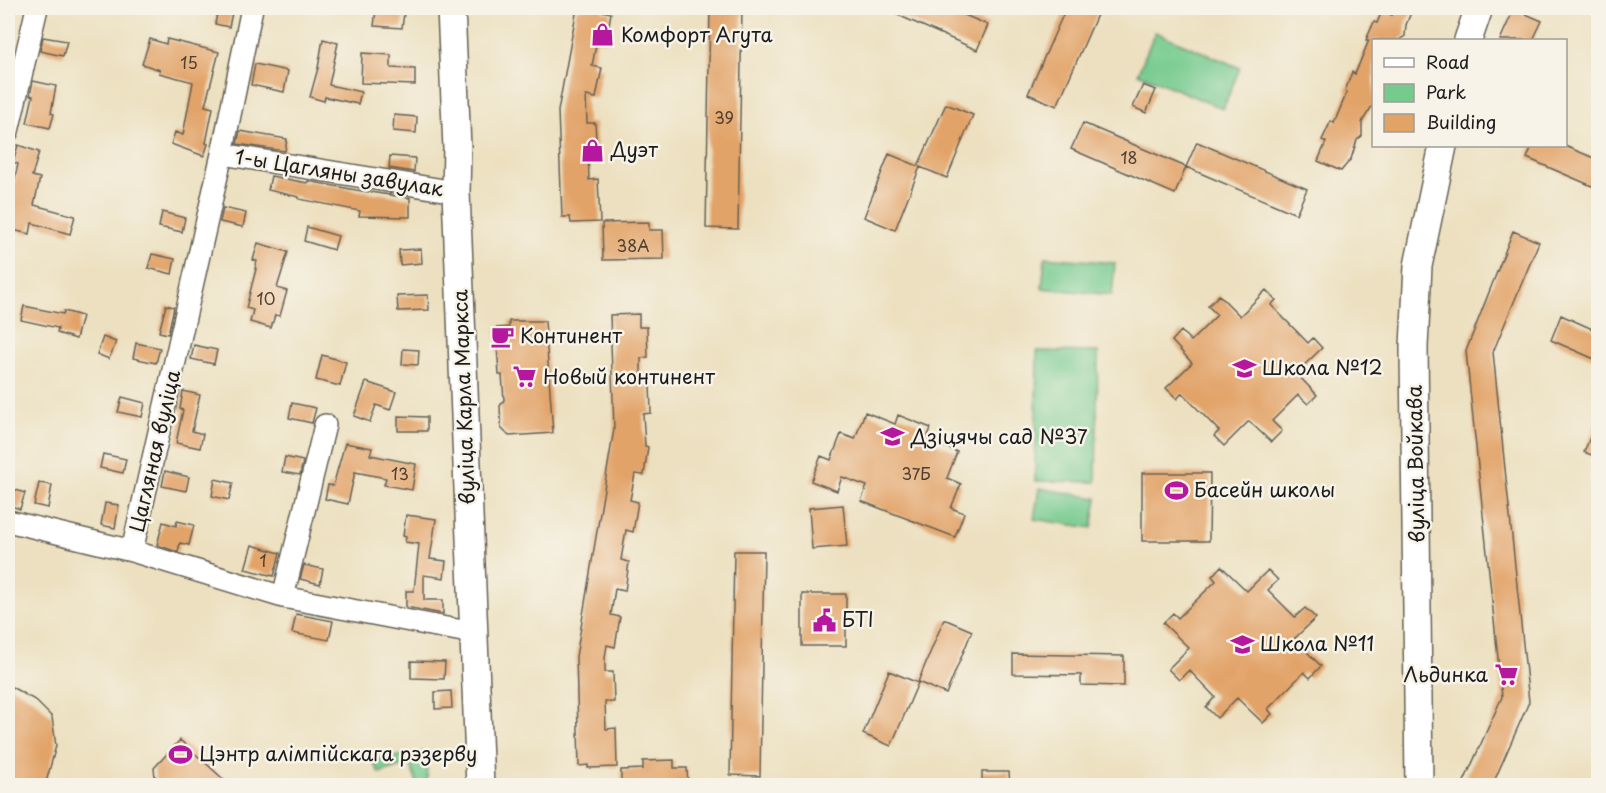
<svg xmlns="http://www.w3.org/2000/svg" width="1606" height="793" font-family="'Playpen Sans',sans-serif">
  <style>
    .green { fill: #75ca8e; stroke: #487355; stroke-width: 1.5 }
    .building { fill: #e2a367 }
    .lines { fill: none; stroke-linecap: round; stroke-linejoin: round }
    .minor-casing { stroke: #656155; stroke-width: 24 }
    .major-casing { stroke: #656155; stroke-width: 30 }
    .minor { stroke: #fff; stroke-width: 21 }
    .major { stroke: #fff; stroke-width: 27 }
    .labels { text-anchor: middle; stroke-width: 5; stroke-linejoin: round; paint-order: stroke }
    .number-label { font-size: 16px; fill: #4e3e2f }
    .poi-label { font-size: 20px; fill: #1c1c1c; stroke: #f7f3e8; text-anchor: start }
    .street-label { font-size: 20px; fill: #1c1c1c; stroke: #f7f3e8 }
  </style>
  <rect width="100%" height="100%" fill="#f7f3e8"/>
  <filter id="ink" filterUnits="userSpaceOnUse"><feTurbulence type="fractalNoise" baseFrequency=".0167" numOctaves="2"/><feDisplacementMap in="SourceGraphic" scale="12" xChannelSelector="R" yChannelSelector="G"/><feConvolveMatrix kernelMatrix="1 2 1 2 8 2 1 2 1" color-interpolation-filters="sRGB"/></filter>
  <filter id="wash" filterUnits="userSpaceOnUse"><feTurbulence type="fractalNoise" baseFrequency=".008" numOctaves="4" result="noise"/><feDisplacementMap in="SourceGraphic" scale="24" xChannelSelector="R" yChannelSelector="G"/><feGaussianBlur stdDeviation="1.35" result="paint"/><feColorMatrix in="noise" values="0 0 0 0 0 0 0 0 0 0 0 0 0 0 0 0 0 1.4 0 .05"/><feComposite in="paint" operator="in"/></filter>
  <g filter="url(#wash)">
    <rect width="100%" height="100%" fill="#ece0c0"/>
    <!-- green -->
    <path class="green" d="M1155,32L1240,68L1223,109L1138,73Z
      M1045,257L1115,263L1112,295L1042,288Z
      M1037,351L1098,352L1096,482L1035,481Z
      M1039,488L1097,498L1092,528L1034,519Z
      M425,752L428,785H418L409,763L379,773L372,760Z"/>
    <g id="blocks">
      <!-- building -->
      <path class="building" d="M218,8H233L229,27L215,24Z
        M577,8H603L602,11L611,13L606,42L597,40L592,66L602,68L596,98L586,96L587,123H595L597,153H588L589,180L598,179L600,222L571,223L570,217H562L558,111Z
        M710,8H742L738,229L706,228Z
        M882,8H948L988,25L977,50Z
        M1066,8H1100L1057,106L1028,94Z
        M1396,8H1405L1412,10L1406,25L1405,36L1399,40H1374V103L1362,122V136L1357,140L1351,159L1341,171L1318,161L1326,142L1322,140L1331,121L1334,123L1347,92L1345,91L1352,72L1355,74L1369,40H1366L1374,22L1377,23L1382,11L1392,15Z
        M1514,9L1542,21L1533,40H1500Z
        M376,10L404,13L402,28L374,26Z
        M43,37L67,41L63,56L40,51Z
        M150,39L166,44L167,39L219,52L205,106L213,108L206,143L208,144L204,156L171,144L175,132L183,135L193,82L159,73L160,70L142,64Z
        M323,39L338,43L329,85L361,92L358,104L325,97L324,101L310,97L318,68Z
        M362,53L391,55V68L415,69V85L361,83Z
        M255,64L288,71L284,92L251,85Z
        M33,81L56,86L51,113L54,114L50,128L27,123L33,96L30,95Z
        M1143,85L1156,90L1146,113L1133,107Z
        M946,104L973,115L947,178L920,167L895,230L864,217L889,154L918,166Z
        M394,115L417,117L416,133L393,131Z
        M1083,123L1186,167L1175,194L1071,149Z
        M240,131L287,139L285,151L237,144Z
        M1197,142L1307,189L1296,214L1186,167Z
        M18,145L39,152L32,176L40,178L34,205L75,216L70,234L32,223L30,234L8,229V206H9L18,164L13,162Z
        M1532,146H1565L1599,160V189L1527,158Z
        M390,156L415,158L414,172L389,168Z
        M271,176L302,182L307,183L308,181L356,190L410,198V217L359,216L360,211L299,199V197L268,190Z
        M223,208L246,213L243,227L220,222Z
        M162,212L185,218L182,232L159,227Z
        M649,222V230H663L664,259L603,260L602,223Z
        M307,227L338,236L334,250L304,241Z
        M1513,231L1539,242L1493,352L1529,702L1492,786H1462L1502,697L1466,351Z
        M258,243L288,252L277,288L287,291L280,316L275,315L271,328L250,322L253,310L246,308L256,269H255L257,261L253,260Z
        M421,249L422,263L400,265L399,250Z
        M152,254L175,259L172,274L148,268Z
        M1266,290L1276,300L1271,305L1308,343L1313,338L1322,348L1296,373L1317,395L1308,404L1298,395L1272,421L1282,431L1271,442L1249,421L1224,446L1214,436L1219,431L1182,393L1177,399L1166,388L1192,363L1172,341L1181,331L1191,341L1217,315L1208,306L1219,295L1240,316Z
        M428,295L429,310L398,311L397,296Z
        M166,305L174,307L168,334L159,332Z
        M24,306L63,314L64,311L82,316L76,339L57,333L58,328L21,320Z
        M639,314V327H647L648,357L641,358V383H650L651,413L643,414L645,446L648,447L644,475L635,474L630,500L638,502L633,532L626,530L621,560L629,562L625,591L615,589L611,615L620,617L615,647L607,645L605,658V672H613L614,702H605L606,729L616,728L617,767L588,768V765L579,766L576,657L614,429L610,315Z
        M1561,315L1599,332V361L1551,340Z
        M509,321H545L553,433L509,436L501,428L500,406L504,400L502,375H499L496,328L509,327Z
        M103,337L116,342L109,359L97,354Z
        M136,343L160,348L156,363L133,358Z
        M194,345L217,350L214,364L191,359Z
        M403,349L419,350L418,365L402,364Z
        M322,355L346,362L340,386L316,380Z
        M366,382L396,392L390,410L376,405L370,422L354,416Z
        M183,391L200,395L192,431L203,434L200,448L176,443L183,410L180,409Z
        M122,397L145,403L142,417L118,412Z
        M292,403L316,408L312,423L289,418Z
        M865,412L895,424L898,415L931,428L927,439L957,452L947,478L961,484L951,508L964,513L955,537L861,501L867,486L842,477L837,491L811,481L821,456L831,460L841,434L855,439Z
        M398,416L427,417V431H398Z
        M1598,418H1599V458L1584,452Z
        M345,443L372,448L370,455L416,464L412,490L384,485L386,478L355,472L348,504L325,499L328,485L333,486Z
        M103,454L126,459L123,473L100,468Z
        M285,457L303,461L300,475L282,472Z
        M165,471L189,477L186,491L162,486Z
        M1142,473H1210L1209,541H1142Z
        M215,479L233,483L229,500L212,496Z
        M39,483L52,485L48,508L34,505Z
        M10,488L25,493L20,509L8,505Z
        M105,503L119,505L115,528L101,525Z
        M843,505L847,546L812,549L809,508Z
        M406,515L436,519L430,559L446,561L444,578L424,575V600H443V614L406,607V591H414L419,544L405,542L406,537L403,536Z
        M177,521L194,525L189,545L180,543L178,552L157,545L163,522L176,526Z
        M252,545L280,553L274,576L245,569Z
        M734,551H764L760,776L730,775Z
        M304,565L323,569L320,584L300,579Z
        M1221,566L1247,591L1268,570L1278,580L1268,590L1295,617L1305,608L1316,618L1294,639L1321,666L1310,678L1304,672L1268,709L1272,714L1263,723L1237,698L1217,718L1206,707L1215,697L1189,670L1179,680L1168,669L1189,648L1163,623L1173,613L1178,618L1216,581L1212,576Z
        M802,594H846V646H802Z
        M296,614L333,621L329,640L292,633Z
        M944,619L972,631L946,694L918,682Z
        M1013,654L1124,656V686L1081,685V675L1013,674Z
        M411,661L445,662L444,679L411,678Z
        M889,671L918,683L891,746L863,734Z
        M8,685L35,700L52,717L56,746L45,786H8Z
        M451,691L452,708L435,709V692Z
        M180,740L231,786H156L154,768Z
        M674,760V768H687L688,786H621V770L643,769V761Z
        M982,772H1009L1010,786H982Z"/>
    </g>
  </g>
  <g filter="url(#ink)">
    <use href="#blocks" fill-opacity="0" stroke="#656155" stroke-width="1.5"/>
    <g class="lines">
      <defs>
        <path id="minor" d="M252,8L222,154L132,551L283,597L473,633
          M8,131L37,8
          M222,154L456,192
          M8,521L132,551
          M283,597L325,425"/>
        <path id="major" d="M451,8L457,148L456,192L480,786
          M1468,40L1479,8
          M1419,786L1414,347L1418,266L1443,146"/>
      </defs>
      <!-- minor casing -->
      <use href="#minor" class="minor-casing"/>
      <!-- major casing -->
      <use href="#major" class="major-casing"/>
      <!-- minor -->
      <use href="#minor" class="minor"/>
      <!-- major -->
      <use href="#major" class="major"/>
    </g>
  </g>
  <!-- icons -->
  <defs>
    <symbol id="shop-bare" viewBox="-9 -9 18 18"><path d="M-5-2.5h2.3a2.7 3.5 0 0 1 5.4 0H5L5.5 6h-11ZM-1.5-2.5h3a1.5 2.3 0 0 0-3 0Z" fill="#b5179e" stroke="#f7f3e8" stroke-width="2.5" paint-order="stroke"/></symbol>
    <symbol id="cafe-bare" viewBox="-9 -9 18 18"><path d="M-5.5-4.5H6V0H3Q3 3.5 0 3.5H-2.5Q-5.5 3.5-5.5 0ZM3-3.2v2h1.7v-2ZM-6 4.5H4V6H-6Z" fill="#b5179e" stroke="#f7f3e8" stroke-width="2.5" paint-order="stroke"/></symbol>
    <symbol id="school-bare" viewBox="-9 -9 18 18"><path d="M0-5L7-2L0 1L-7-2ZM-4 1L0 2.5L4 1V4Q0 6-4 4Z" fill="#b5179e" stroke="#f7f3e8" stroke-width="2.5" paint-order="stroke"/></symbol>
    <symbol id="supermarket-bare" viewBox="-9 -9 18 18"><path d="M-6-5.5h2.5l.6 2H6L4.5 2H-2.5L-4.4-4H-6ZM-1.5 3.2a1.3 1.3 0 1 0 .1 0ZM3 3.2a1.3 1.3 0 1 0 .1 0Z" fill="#b5179e" stroke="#f7f3e8" stroke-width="2.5" paint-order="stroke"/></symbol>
    <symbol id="stadium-bare" viewBox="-9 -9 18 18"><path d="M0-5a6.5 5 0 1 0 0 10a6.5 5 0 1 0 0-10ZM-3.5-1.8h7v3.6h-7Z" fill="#b5179e" stroke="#f7f3e8" stroke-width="2.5" paint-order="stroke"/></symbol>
    <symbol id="civic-bare" viewBox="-9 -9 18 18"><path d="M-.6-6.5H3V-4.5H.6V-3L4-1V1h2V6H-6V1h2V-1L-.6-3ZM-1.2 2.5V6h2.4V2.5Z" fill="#b5179e" stroke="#f7f3e8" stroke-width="2.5" paint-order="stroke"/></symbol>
  </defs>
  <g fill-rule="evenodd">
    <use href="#shop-bare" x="586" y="18" width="33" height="33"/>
    <use href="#shop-bare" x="576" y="134" width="33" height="33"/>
    <use href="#cafe-bare" x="486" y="320" width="33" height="33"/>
    <use href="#school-bare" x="1228" y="352" width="33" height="33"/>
    <use href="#supermarket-bare" x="508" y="360" width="33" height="33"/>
    <use href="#school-bare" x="876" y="420" width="33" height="33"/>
    <use href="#stadium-bare" x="1160" y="474" width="33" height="33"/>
    <use href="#civic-bare" x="808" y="604" width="33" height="33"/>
    <use href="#school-bare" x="1226" y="628" width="33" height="33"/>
    <use href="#supermarket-bare" x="1490" y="658" width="33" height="33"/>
    <use href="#stadium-bare" x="164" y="738" width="33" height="33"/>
  </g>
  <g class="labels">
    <!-- number labels -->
    <g class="number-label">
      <text x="189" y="69">15</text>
      <text x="724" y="124">39</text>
      <text x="1129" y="164">18</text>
      <text x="633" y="252">38А</text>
      <text x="266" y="305">10</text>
      <text x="400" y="480">13</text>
      <text x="916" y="480">37Б</text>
      <text x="263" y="567">1</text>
    </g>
    <!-- poi labels -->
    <g class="poi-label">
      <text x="621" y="42">Комфорт Агута</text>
      <text x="611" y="157">Дуэт</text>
      <text x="520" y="343">Континент</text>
      <text x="1262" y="375">Школа №12</text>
      <text x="543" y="384">Новый континент</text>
      <text x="911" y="444">Дзіцячы сад №37</text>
      <text x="1194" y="497">Басейн школы</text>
      <text x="842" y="627">БТІ</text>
      <text x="1260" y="651">Школа №11</text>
      <text x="1488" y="682" text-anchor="end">Льдинка</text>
      <text x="199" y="761">Цэнтр алімпійскага рэзерву</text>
    </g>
    <!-- street labels -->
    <g class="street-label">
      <text transform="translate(339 173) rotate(9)" y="7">1-ы Цагляны завулак</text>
      <text transform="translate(464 397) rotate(-92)" y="7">вуліца Карла Маркса</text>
      <text transform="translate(155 451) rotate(-77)" y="7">Цагляная вуліца</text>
      <text transform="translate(1416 464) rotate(-91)" y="7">вуліца Войкава</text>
    </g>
  </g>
  <!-- margin -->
  <rect width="1606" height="793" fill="none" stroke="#f7f3e8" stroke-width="30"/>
  <!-- legend -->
  <rect x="1372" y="39" width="195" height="108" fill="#f7f3e8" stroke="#9f9d96" stroke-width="1.5"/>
  <rect x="1384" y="58" width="30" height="9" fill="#ffffff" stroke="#9f9d96" stroke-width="1.5"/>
  <text x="1426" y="69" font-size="18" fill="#1c1c1c">Road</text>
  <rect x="1384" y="84" width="30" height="18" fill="#75ca8e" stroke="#9f9d96" stroke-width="1.5"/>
  <text x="1426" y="99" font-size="18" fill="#1c1c1c">Park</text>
  <rect x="1384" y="114" width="30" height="18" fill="#e2a367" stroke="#9f9d96" stroke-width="1.5"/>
  <text x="1426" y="129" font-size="18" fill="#1c1c1c">Building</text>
</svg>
